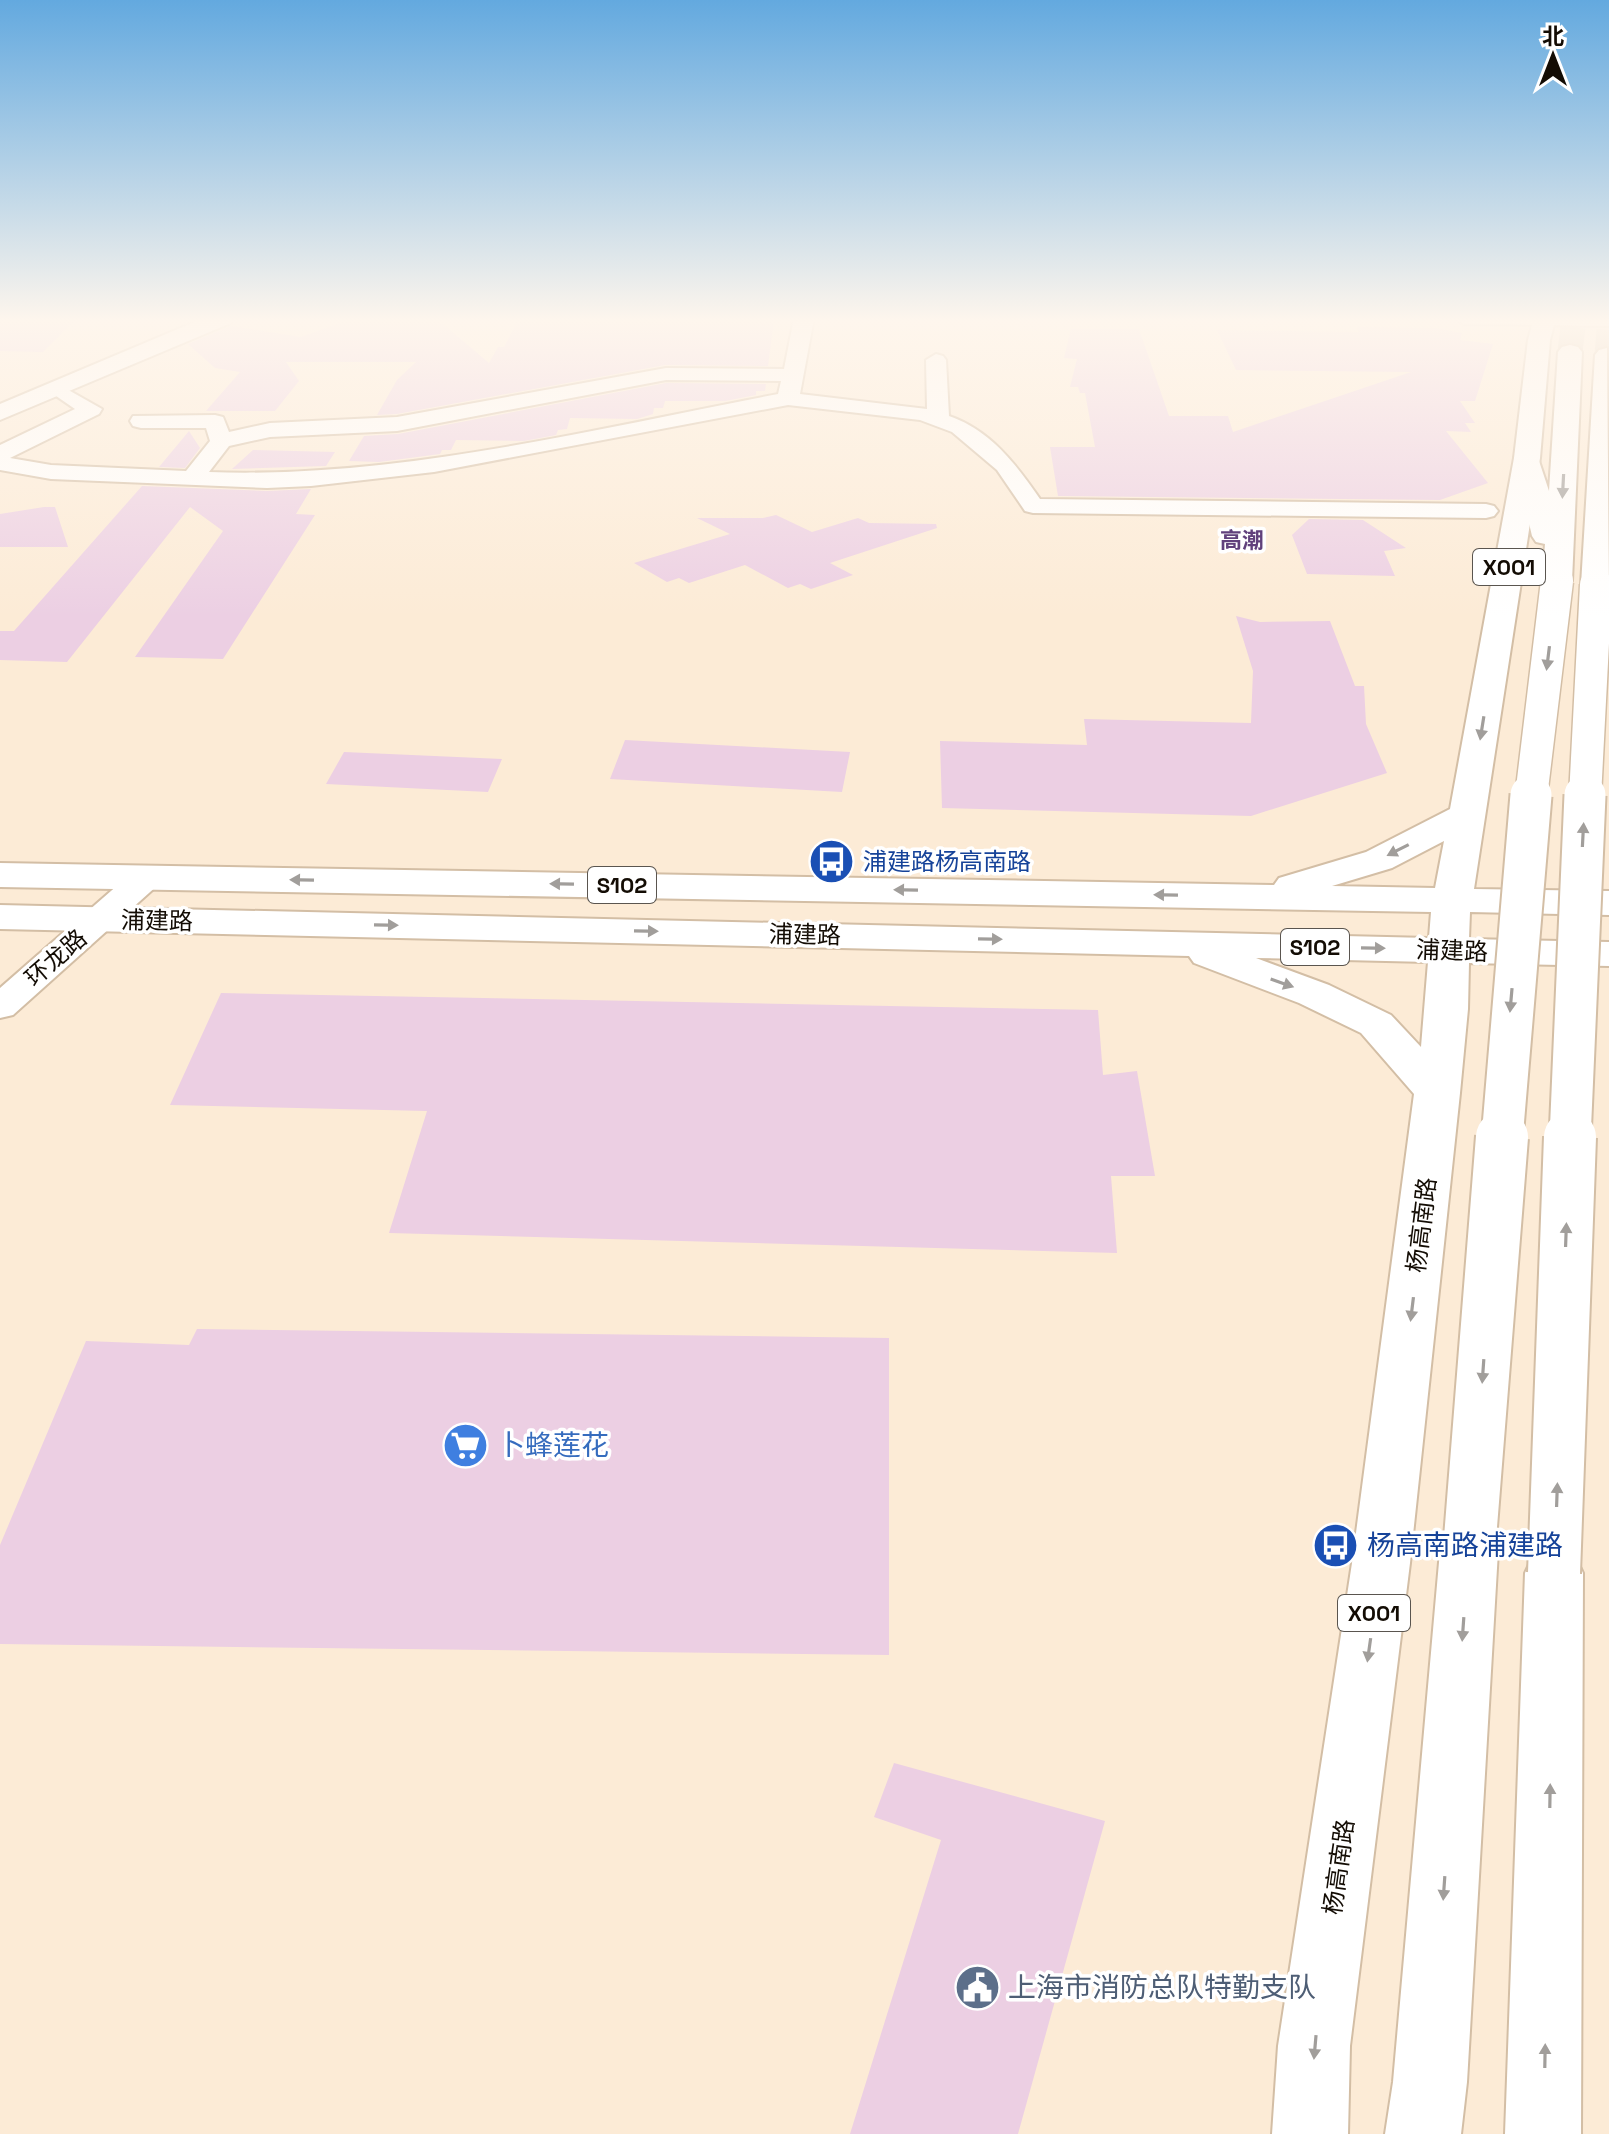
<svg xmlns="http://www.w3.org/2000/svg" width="1609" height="2134" font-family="'Space Grotesk','Noto Sans SC',sans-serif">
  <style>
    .building { fill: #eccfe3 }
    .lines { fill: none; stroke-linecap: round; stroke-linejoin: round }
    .highway-tunnel { stroke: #d9cab6; stroke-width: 25; stroke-dasharray: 25 13; stroke-linecap: butt }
    .minor-casing { stroke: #d3bea5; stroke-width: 4 }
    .major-casing { stroke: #d3bea5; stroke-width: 4 }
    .highway-casing { stroke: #d3bea5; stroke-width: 4 }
    .minor { fill: #fff; fill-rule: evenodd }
    .major { fill: #fff; fill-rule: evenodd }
    .highway { fill: #fff; fill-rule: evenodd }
    .highway-bridge-far2-casing { stroke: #d3bea5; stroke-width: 35; stroke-linecap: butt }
    .highway-bridge-far1-casing { stroke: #d3bea5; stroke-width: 45; stroke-linecap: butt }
    .highway-bridge-casing { stroke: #d3bea5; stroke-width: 56; stroke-linecap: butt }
    .highway-bridge-far2 { stroke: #fff; stroke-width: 32 }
    .highway-bridge-far1 { stroke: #fff; stroke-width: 41 }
    .highway-bridge { stroke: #fff; stroke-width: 52 }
    .oneway { fill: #a19e9b }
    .labels { text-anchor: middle; stroke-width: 7; stroke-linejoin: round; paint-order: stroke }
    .far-neighbourhood-label { font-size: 22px; font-weight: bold; fill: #61417c; stroke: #fff }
    .shield { fill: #fff; stroke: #5a554f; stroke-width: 2 }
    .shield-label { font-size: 22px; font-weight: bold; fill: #130c04 }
    .transit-label { font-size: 24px; fill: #164399; stroke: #fff; text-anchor: start }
    .street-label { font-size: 24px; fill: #130c04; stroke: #fff }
    .near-shop-label { font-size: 28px; fill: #366cbe; stroke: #fff; text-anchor: start }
    .near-transit-label { font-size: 28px; fill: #164399; stroke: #fff; text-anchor: start }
    .near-service-label { font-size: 28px; fill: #4e5e75; stroke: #fff; text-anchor: start }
  </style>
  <rect width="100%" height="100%" fill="#fcebd6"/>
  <!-- building -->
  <path class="building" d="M0,318H77L43,352L0,351Z
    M354,318H436L489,363L498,347H504L519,318L774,319L768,366L665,365L397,414L377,415L397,380L416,362H286L299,381L275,411H206L240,372L215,368L188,344L231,326L301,337Z
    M1356,327L1435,328L1462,333L1460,340L1493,344L1475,401H1460L1475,423H1465L1471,432L1446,431L1488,483L1440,500L1058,496L1050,447H1095L1085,393H1080L1078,387H1070L1077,359L1064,358L1071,329H1139L1169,416H1228L1233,432L1411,372L1236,370L1217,330L1359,332Z
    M666,383L766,384L765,391H756V395L725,401H665L663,408H654L653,414L637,419L570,418L567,429L558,430L556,435L524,441L456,440L451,450H442L440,454L379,462L349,461L364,436L398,434Z
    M189,431L200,448L185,468L159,467Z
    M253,450L335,452L326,466L232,469Z
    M142,486L267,491L311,489L296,514L315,515L223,659L135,657L223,531L190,507L67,662L0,660V631H14Z
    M44,507H55L68,547H0V514Z
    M776,515L812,532L858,518L869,523L936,524L937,528L830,563L853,575L811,589L800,584L788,588L745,565L689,583L679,578L667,582L634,563L730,534L697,518H763Z
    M1309,519L1363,520L1406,548L1384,551L1395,576L1307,574L1292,535Z
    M1236,616L1260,622L1330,621L1355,686H1364L1366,724L1387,773L1251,816L942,808L940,741L1087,745L1084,719L1251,723L1253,671Z
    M625,740L850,752L842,792L610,779Z
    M344,752L502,759L488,792L326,784Z
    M221,993L1098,1010L1103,1075L1137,1071L1155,1176H1111L1117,1253L389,1233L427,1111L170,1105Z
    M197,1329L889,1338V1655L0,1644V1545L86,1341L189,1345Z
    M894,1763L1105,1821L1018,2134H850L941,1840L874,1817Z"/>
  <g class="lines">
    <!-- highway-tunnel -->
    <path class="highway-tunnel" d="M1570,352L1574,318
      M1607,355L1609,330"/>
    <defs>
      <path id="minor" d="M794,318H814L800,394L927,409L926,360L936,354L943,356L946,360L949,416C990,430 1016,464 1040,499L1486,504L1494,506L1498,511L1494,516L1486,518L1033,513L1025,511L997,470L952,432L920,420L788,405L434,472L311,486L267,488L51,479L0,470V445L75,409L46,389L49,385L56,383L102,409L99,414L10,458L51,465L186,471L210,441L206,428H141L133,426L130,421L133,416L215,415L223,417L229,432L270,423L397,417L666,368L784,369ZM666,380L781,381L778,394C593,429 398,479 209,472L229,446L270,437L397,431Z
        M1454,318H1609V326L1464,324Z
        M147,867L159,870L164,877L159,884L13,1015L0,1018V988L135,870Z"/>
      <path id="major" d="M204,318H234L231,323L0,420V404Z
        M1534,318H1556L1550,340L1540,458L1474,889L1609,891V915L1470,912L1469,939L1609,942V966L1469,963L1468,1009L1460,1093L1410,1563L1350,2046L1348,2134H1272L1278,2046L1352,1563L1414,1094L1361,1033L1299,1003L1194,963L1189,956L0,929V905L1429,938L1431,912L0,887V863L1274,885L1279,878L1366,852L1450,809L1514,458L1528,340ZM1444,841L1435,888L1332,886L1392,868ZM1256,958L1428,962L1421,1047L1391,1015L1329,985Z"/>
      <path id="highway" d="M1570,345L1578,347L1582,352L1572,581L1568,587L1557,590L1546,587L1542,581L1545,544L1536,542L1532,536L1514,458L1518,452H1536L1549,491L1558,352L1562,347Z
        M1607,348L1609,588L1596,594L1585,591L1581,585L1595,355L1599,350Z
        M1469,1527L1490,1534L1498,1551L1467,2082L1461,2134H1385L1393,2082L1440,1551L1448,1534Z
        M1554,1549L1575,1556L1583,1573L1581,2134H1505L1525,1573L1533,1556Z"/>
    </defs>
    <!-- minor casing -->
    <use href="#minor" class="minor-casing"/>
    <!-- major casing -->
    <use href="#major" class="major-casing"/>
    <!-- highway casing -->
    <use href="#highway" class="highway-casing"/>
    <!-- minor -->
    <use href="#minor" class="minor"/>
    <!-- major -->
    <use href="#major" class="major"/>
    <!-- highway -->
    <use href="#highway" class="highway"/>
    <defs>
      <path id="highway-bridge-far2" d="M1531,797L1557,581
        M1585,797L1596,585"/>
      <path id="highway-bridge-far1" d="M1502,1139L1531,795
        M1570,1139L1585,795"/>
      <path id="highway-bridge" d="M1469,1551L1502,1137
        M1554,1573L1570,1137"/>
    </defs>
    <!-- highway-bridge-far2 casing -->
    <use href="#highway-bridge-far2" class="highway-bridge-far2-casing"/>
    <!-- highway-bridge-far1 casing -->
    <use href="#highway-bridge-far1" class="highway-bridge-far1-casing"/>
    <!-- highway-bridge casing -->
    <use href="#highway-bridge" class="highway-bridge-casing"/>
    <!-- highway-bridge-far2 -->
    <use href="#highway-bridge-far2" class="highway-bridge-far2"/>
    <!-- highway-bridge-far1 -->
    <use href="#highway-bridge-far1" class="highway-bridge-far1"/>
    <!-- highway-bridge -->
    <use href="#highway-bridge" class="highway-bridge"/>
  </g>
  <!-- one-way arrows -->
  <defs><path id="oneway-solid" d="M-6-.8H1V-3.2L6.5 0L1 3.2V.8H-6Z" transform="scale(2)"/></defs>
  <g class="oneway">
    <use href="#oneway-solid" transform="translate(1563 486) rotate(93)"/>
    <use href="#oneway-solid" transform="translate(1548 658) rotate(97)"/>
    <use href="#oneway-solid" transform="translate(1482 728) rotate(99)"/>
    <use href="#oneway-solid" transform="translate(1583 835) rotate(-87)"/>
    <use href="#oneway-solid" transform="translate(1398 850) rotate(153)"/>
    <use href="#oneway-solid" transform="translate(302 880) rotate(-179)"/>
    <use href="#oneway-solid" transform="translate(562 884) rotate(-179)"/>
    <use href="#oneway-solid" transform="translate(906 890) rotate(-179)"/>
    <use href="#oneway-solid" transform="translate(1166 895) rotate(-179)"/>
    <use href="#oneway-solid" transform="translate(386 925) rotate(1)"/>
    <use href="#oneway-solid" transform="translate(646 931) rotate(1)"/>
    <use href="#oneway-solid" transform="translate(990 939) rotate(1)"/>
    <use href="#oneway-solid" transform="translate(1373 948) rotate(1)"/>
    <use href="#oneway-solid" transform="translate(1282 983) rotate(19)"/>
    <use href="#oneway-solid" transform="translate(1511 1000) rotate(95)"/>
    <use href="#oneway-solid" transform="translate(1566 1235) rotate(-88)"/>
    <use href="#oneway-solid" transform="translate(1412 1309) rotate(97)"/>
    <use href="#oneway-solid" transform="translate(1483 1371) rotate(94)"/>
    <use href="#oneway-solid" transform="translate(1557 1495) rotate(-88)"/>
    <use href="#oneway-solid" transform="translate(1463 1629) rotate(94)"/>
    <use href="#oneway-solid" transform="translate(1369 1650) rotate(98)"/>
    <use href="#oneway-solid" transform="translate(1550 1796) rotate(-89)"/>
    <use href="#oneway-solid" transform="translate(1444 1888) rotate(94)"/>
    <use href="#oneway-solid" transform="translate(1315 2047) rotate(95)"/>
    <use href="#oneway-solid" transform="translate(1545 2056) rotate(-89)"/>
  </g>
  <!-- sky -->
  <linearGradient id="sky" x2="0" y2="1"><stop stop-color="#63a9df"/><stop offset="0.52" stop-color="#fef6ed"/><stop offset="1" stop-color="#fef6ed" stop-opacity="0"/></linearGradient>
  <rect width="1609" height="617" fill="url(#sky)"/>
  <!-- icons -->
  <defs>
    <symbol id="bus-disc" viewBox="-11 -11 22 22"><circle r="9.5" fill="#1a4fb4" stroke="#fff"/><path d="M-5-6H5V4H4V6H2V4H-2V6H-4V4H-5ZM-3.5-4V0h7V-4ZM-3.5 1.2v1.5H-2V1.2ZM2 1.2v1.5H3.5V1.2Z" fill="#fff"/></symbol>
    <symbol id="supermarket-disc" viewBox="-11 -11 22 22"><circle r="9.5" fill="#3f7fe0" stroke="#fff"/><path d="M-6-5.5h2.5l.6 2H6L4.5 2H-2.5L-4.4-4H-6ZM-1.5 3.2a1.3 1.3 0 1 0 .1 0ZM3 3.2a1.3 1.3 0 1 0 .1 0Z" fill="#fff"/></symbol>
    <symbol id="civic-disc" viewBox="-11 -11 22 22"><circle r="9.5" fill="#5c6f8a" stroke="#fff"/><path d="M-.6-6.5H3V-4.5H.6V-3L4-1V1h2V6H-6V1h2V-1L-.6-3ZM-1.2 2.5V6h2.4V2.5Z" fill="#fff"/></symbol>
  </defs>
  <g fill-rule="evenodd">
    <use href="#bus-disc" x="806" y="836" width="51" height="51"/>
    <use href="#supermarket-disc" x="440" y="1420" width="51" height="51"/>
    <use href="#bus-disc" x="1310" y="1520" width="51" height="51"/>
    <use href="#civic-disc" x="952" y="1962" width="51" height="51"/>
  </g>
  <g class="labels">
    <!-- far-neighbourhood labels -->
    <g class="far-neighbourhood-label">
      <text x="1242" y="548">高潮</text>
    </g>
    <!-- shield labels -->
    <g class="shield">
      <rect x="1473" y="549" width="72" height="36" rx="6"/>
      <rect x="588" y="867" width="68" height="36" rx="6"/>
      <rect x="1281" y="929" width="68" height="36" rx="6"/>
      <rect x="1338" y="1595" width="72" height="36" rx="6"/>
    </g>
    <g class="shield-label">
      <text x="1509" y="575">X001</text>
      <text x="622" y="893">S102</text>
      <text x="1315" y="955">S102</text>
      <text x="1374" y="1621">X001</text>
    </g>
    <!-- transit labels -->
    <g class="transit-label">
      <text x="863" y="870">浦建路杨高南路</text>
    </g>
    <!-- street labels -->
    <g class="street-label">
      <text transform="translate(157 921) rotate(1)" y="8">浦建路</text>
      <text transform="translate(805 935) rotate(1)" y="8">浦建路</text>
      <text transform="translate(1452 951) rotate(2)" y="8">浦建路</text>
      <text transform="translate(56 958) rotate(-41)" y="8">环龙路</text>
      <text transform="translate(1422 1225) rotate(-83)" y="8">杨高南路</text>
      <text transform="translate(1339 1867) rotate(-82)" y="8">杨高南路</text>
    </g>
    <!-- near-shop labels -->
    <g class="near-shop-label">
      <text x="497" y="1455">卜蜂莲花</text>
    </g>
    <!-- near-transit labels -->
    <g class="near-transit-label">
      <text x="1367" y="1555">杨高南路浦建路</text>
    </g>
    <!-- near-service labels -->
    <g class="near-service-label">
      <text x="1008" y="1997">上海市消防总队特勤支队</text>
    </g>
  </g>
  <!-- north arrow -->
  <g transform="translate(1553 56)" stroke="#ffffff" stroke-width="6" paint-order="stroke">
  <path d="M0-6L14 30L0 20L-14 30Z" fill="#130c04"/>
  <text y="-12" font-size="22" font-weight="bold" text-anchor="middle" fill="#130c04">北</text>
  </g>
</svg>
